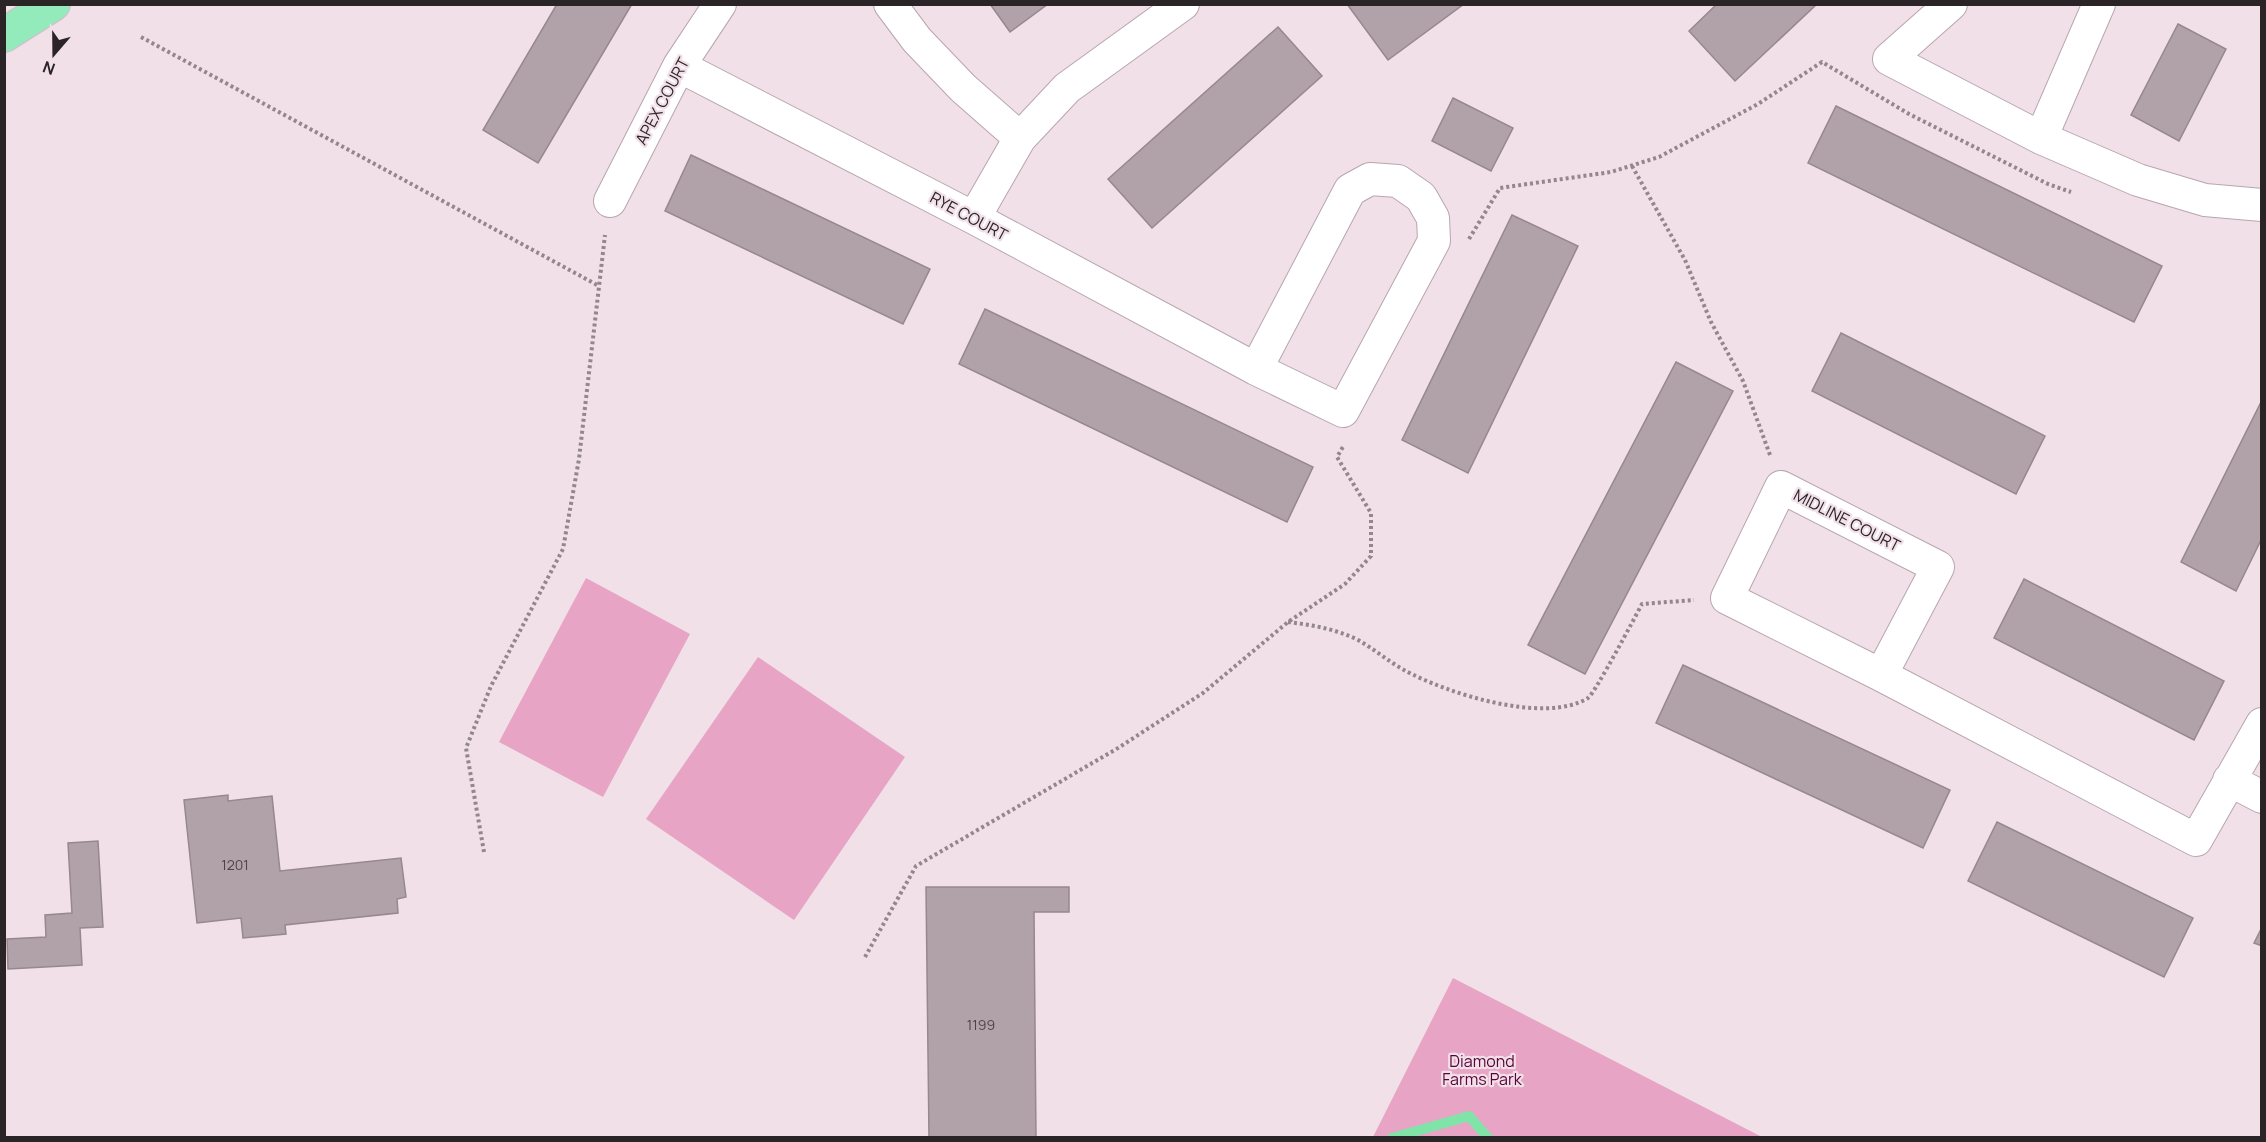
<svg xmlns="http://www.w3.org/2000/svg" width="2266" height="1142" font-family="Manrope,sans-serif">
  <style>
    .green { fill: #e7a4c5 }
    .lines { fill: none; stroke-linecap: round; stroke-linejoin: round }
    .stream { stroke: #80e4a8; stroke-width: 10 }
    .building { fill: #b1a1a8; stroke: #97878e; stroke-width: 1.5 }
    .minor-casing { stroke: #b7a6ae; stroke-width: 34 }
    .primary-casing { stroke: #c8c6c7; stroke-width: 36 }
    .path { stroke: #93878d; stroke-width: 4; stroke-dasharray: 3 3; stroke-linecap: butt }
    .minor { stroke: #fff; stroke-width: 32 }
    .primary { stroke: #93ebbc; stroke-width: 33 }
    .labels { text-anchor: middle; stroke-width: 4.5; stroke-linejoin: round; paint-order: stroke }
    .number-label { font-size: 14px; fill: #4c4347 }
    .street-label { font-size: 16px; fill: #2a2427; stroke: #f1e0e8 }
    .park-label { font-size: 16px; fill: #59033b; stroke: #f1e0e8 }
  </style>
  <rect width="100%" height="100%" fill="#f1e0e8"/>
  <!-- green -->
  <path class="green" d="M586,578L690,634L603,797L499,742Z
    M758,657L905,757L794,920L646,819Z
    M1453,978L1762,1137H1373Z"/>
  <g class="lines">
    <!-- stream -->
    <path class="stream" d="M1392,1138L1469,1116L1488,1138"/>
  </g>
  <!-- building -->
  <path class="building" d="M557,4H632L538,163L483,130Z
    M990,4H1048L1010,32Z
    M1347,4H1464L1388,60Z
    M1717,4H1817L1735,81L1689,31Z
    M2178,24L2226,49L2179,141L2131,115Z
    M1278,27L1322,76L1152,228L1108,179Z
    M1453,98L1513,128L1491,171L1432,141Z
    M1836,106L2162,266L2134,322L1808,163Z
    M691,155L930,269L903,324L665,211Z
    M1512,215L1578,246L1468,473L1402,440Z
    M985,309L1313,467L1287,522L959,364Z
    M1841,333L2045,436L2016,494L1812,391Z
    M1676,362L1733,391L1585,674L1528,645Z
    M2262,400V538L2236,591L2181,562Z
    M2024,579L2224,681L2194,740L1994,638Z
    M1683,665L1950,790L1923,848L1656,723Z
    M228,795V801L272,796L280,871L401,858L406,897L397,899L398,913L285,925L286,934L243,938L241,918L197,923L184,800Z
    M1997,822L2193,918L2164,977L1968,881Z
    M98,841L103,927L80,928L82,965L8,969L7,939L46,937L45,915L72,913L68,843Z
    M926,887H1069V912H1034L1036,1138H929Z
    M2262,927V946L2254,943Z"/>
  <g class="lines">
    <defs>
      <path id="minor" d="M890,4L917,40L963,88L1020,138
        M1951,4L1889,59L2041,138L2138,180L2205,200L2262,205
        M679,66L974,218L1256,369L1343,411L1434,241L1433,218L1421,197L1398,181L1370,179L1350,190L1256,369
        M2041,138L2099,4
        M610,201L679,66L720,4
        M974,218L1020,138L1067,88L1183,4
        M1881,675L1938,567L1781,487L1727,598L1881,675L2196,840L2262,724
        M2229,780L2262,797"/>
      <path id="primary" d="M4,35L53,4"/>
    </defs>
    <!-- minor casing -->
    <use href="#minor" class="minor-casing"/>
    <!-- primary casing -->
    <use href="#primary" class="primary-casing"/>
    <!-- path -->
    <path class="path" d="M141,37L599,286
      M1632,166L1685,260L1711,322L1743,381L1770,455
      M1469,239L1500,188L1611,172L1659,157L1758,104L1822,62L1909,114L2048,184L2071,192
      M1288,622C1312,625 1336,629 1358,640C1374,649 1388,661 1404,670C1446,693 1544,725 1588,698C1595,693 1635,617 1642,604L1694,600
      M484,852L466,748L491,686L563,549L579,459L605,235
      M865,957L916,866L1118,748L1203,693L1288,622L1345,584L1371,556V513L1337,457L1344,445"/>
    <!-- minor -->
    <use href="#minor" class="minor"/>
    <!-- primary -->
    <use href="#primary" class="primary"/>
  </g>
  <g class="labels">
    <!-- number labels -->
    <g class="number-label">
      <text x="235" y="870">1201</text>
      <text x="981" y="1030">1199</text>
    </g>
    <!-- street labels -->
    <g class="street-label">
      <text transform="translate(662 101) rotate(-62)" y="6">APEX COURT</text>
      <text transform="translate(969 216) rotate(28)" y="6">RYE COURT</text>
      <text transform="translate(1847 520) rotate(27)" y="6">MIDLINE COURT</text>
    </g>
    <!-- park labels -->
    <g class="park-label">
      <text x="1482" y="1067">Diamond<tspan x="1482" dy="18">Farms Park</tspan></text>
    </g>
  </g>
  <!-- border -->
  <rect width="2266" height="1142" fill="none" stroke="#2a2427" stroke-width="12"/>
  <!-- north arrow -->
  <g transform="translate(54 54) rotate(200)" stroke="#f1e0e8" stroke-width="4.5" paint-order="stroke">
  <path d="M0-4.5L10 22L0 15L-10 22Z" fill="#2a2427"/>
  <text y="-9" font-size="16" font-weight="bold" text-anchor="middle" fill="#2a2427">N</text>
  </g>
</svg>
